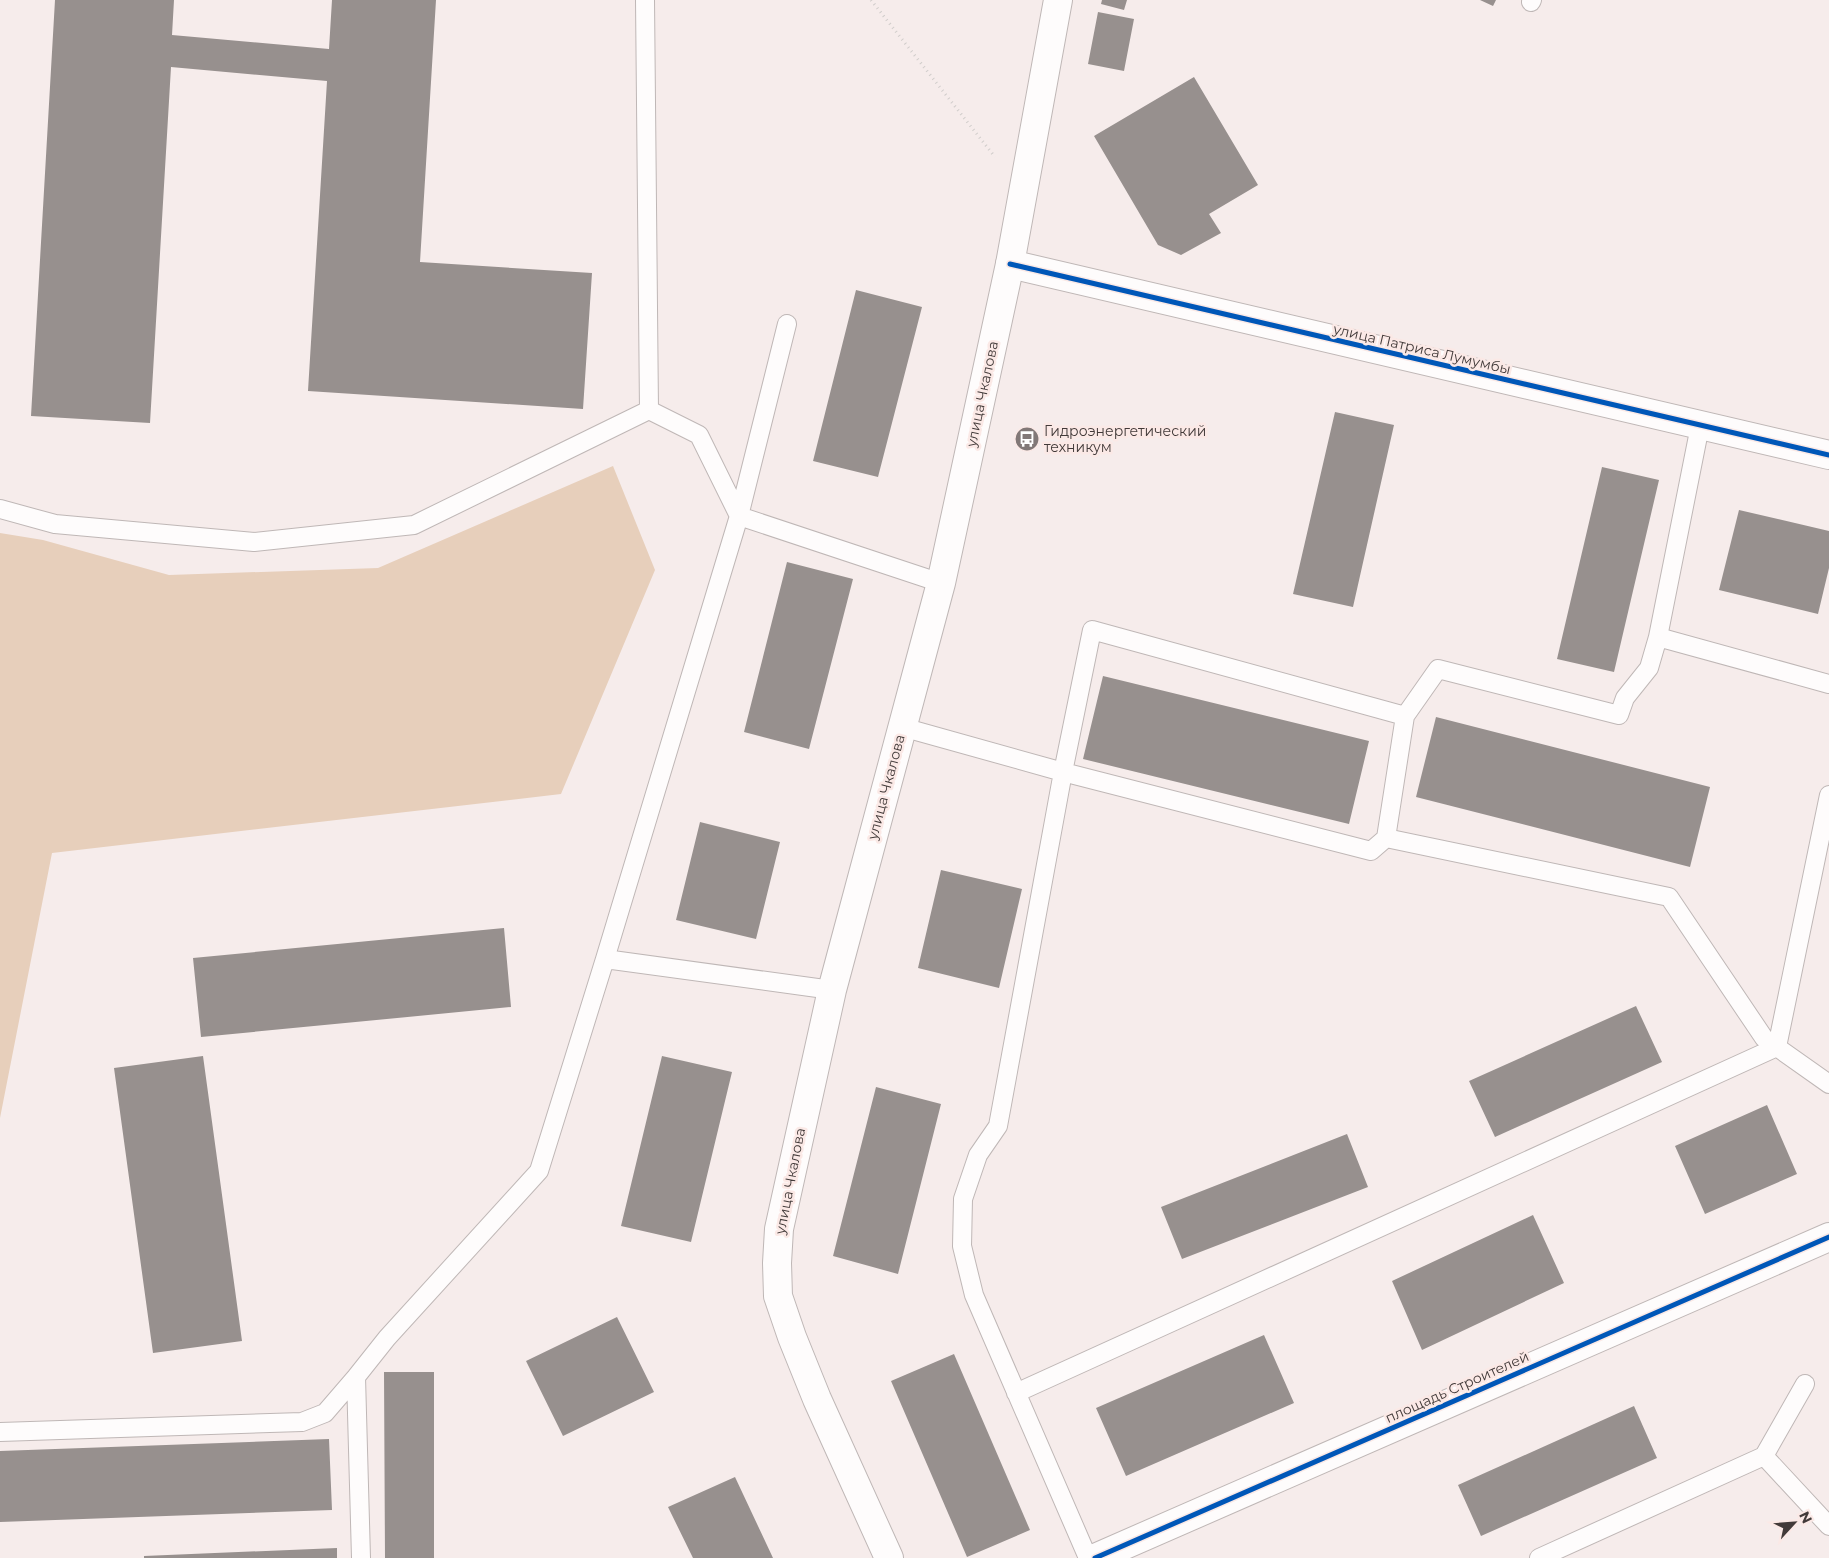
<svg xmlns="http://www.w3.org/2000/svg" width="1829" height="1558" font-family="Montserrat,sans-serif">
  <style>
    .green { fill: #e7cfbb }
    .building { fill: #97908e }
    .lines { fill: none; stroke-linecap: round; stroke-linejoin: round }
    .lane-casing { stroke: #bfb7b6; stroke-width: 20 }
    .street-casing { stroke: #bfb7b6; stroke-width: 30 }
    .secondary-casing { stroke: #bfb7b6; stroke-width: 30 }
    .path { stroke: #d1cdcb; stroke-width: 3; stroke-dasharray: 1 4; stroke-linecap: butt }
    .lane { stroke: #fefcfc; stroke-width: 18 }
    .street { stroke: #fefcfc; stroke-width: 28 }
    .secondary { stroke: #fefcfc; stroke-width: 28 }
    .cycleway-casing { stroke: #fbe9e6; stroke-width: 8 }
    .cycleway { stroke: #0057b8; stroke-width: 5 }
    .labels { text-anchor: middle; stroke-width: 5; stroke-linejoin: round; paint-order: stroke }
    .street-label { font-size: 14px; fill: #423a39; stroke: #fbe9e6 }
    .poi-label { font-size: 14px; fill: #423a39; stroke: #fbe9e6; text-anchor: start }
  </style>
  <rect width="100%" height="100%" fill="#f6eceb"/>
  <!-- green -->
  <path class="green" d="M613,466L655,570L561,794L52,853L0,1118V533L43,540L169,575L378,568Z"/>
  <!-- building -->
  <path class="building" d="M55,0H174L172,35L329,49L332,0H436L420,262L592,273L583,409L308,391L327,81L171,67L150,423L31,416Z
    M1102,0H1127L1124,10L1101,4Z
    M1480,0H1496L1493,6Z
    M1098,12L1134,19L1124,71L1088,64Z
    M1194,77L1258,185L1209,214L1221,233L1181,255L1158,245L1094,136Z
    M856,290L922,307L878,477L813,461Z
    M1335,412L1394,425L1353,607L1293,594Z
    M1602,467L1659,480L1614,672L1557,659Z
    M1739,510L1829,531V568L1818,614L1719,590Z
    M787,562L853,579L809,749L744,732Z
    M1103,676L1369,741L1349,824L1083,759Z
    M1436,717L1710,787L1690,867L1416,797Z
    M700,822L780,842L756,939L676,920Z
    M941,870L1022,889L999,988L918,968Z
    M504,928L511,1007L201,1037L193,958Z
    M1636,1006L1662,1062L1495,1137L1469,1081Z
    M203,1056L242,1341L153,1353L114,1068Z
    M662,1056L732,1072L691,1242L621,1226Z
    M876,1087L941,1104L898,1274L833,1256Z
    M1767,1105L1797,1174L1705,1214L1675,1146Z
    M1347,1134L1368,1187L1182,1259L1161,1207Z
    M1533,1215L1564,1283L1422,1350L1392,1281Z
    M617,1317L654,1392L563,1436L526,1361Z
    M1264,1335L1294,1403L1126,1476L1096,1408Z
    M954,1354L1030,1530L967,1557L891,1381Z
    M384,1372H434V1558H385Z
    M1634,1406L1657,1458L1481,1536L1458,1485Z
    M329,1439L332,1510L0,1522V1451Z
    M735,1477L773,1558H693L668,1507Z
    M337,1548V1558H144V1556Z"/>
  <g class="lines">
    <defs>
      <path id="lane" d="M645,0L649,410
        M1531,2L1532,0
        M1700,426L1658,637L1829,684
        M0,509L55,524L254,542L414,525L649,410L699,435L739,516L941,583
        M902,727L1063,772L1371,851L1386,838L1405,716L1438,669L1619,715L1625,698L1649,668L1658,637
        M1386,838L1669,897L1764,1038L1829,1084
        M605,959L832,990
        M356,1377L361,1558
        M1016,1393L1777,1047L1829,795
        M0,1432L302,1422L325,1413L356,1377L387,1338L539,1171L605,959L739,516L787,324
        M1764,1456L1829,1526
        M1088,1558L974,1295L962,1246L963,1199L978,1155L998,1126L1063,772L1092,630L1405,716
        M1539,1558L1764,1456L1805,1384"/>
      <path id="street" d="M1010,264L1829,455
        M1095,1558L1829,1237"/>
      <path id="secondary" d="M889,1558L817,1399L792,1337L778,1296L777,1263L779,1229L832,990L941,583L1010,264L1058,0"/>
    </defs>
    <!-- lane casing -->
    <use href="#lane" class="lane-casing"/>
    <!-- street casing -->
    <use href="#street" class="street-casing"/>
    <!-- secondary casing -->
    <use href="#secondary" class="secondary-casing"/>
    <!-- path -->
    <path class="path" d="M871,0L995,157"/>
    <!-- lane -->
    <use href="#lane" class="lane"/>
    <!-- street -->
    <use href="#street" class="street"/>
    <!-- secondary -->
    <use href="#secondary" class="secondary"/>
    <defs>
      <path id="cycleway" d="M1010,264L1829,455
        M1095,1558L1829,1237"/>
    </defs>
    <!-- cycleway casing -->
    <use href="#cycleway" class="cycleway-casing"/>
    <!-- cycleway -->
    <use href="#cycleway" class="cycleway"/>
  </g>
  <!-- icons -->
  <defs>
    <symbol id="bus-disc" viewBox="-11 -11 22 22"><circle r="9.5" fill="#817877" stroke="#fbe9e6"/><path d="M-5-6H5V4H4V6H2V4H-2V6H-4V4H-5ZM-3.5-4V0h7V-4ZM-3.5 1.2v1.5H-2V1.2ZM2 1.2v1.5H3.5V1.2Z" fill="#fff"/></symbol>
  </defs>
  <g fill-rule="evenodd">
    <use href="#bus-disc" x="1013" y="425" width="28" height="28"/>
  </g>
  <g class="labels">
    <!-- street labels -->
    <g class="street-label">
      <text transform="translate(1422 349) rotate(13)" y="5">улица Патриса Лумумбы</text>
      <text transform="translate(982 394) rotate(-78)" y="5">улица Чкалова</text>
      <text transform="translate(886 787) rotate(-75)" y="5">улица Чкалова</text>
      <text transform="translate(790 1181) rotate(-79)" y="5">улица Чкалова</text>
      <text transform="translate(1457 1387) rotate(-24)" y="5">площадь Строителей</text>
    </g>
    <!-- poi labels -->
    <g class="poi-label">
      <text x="1044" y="436">Гидроэнергетический<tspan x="1044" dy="16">техникум</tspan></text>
    </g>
  </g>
  <!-- north arrow -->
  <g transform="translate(1794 1523) rotate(64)" stroke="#fbe9e6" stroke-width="4" paint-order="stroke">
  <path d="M0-4L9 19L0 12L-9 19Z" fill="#423a39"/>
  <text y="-8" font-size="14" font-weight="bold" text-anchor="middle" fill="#423a39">N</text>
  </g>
</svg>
